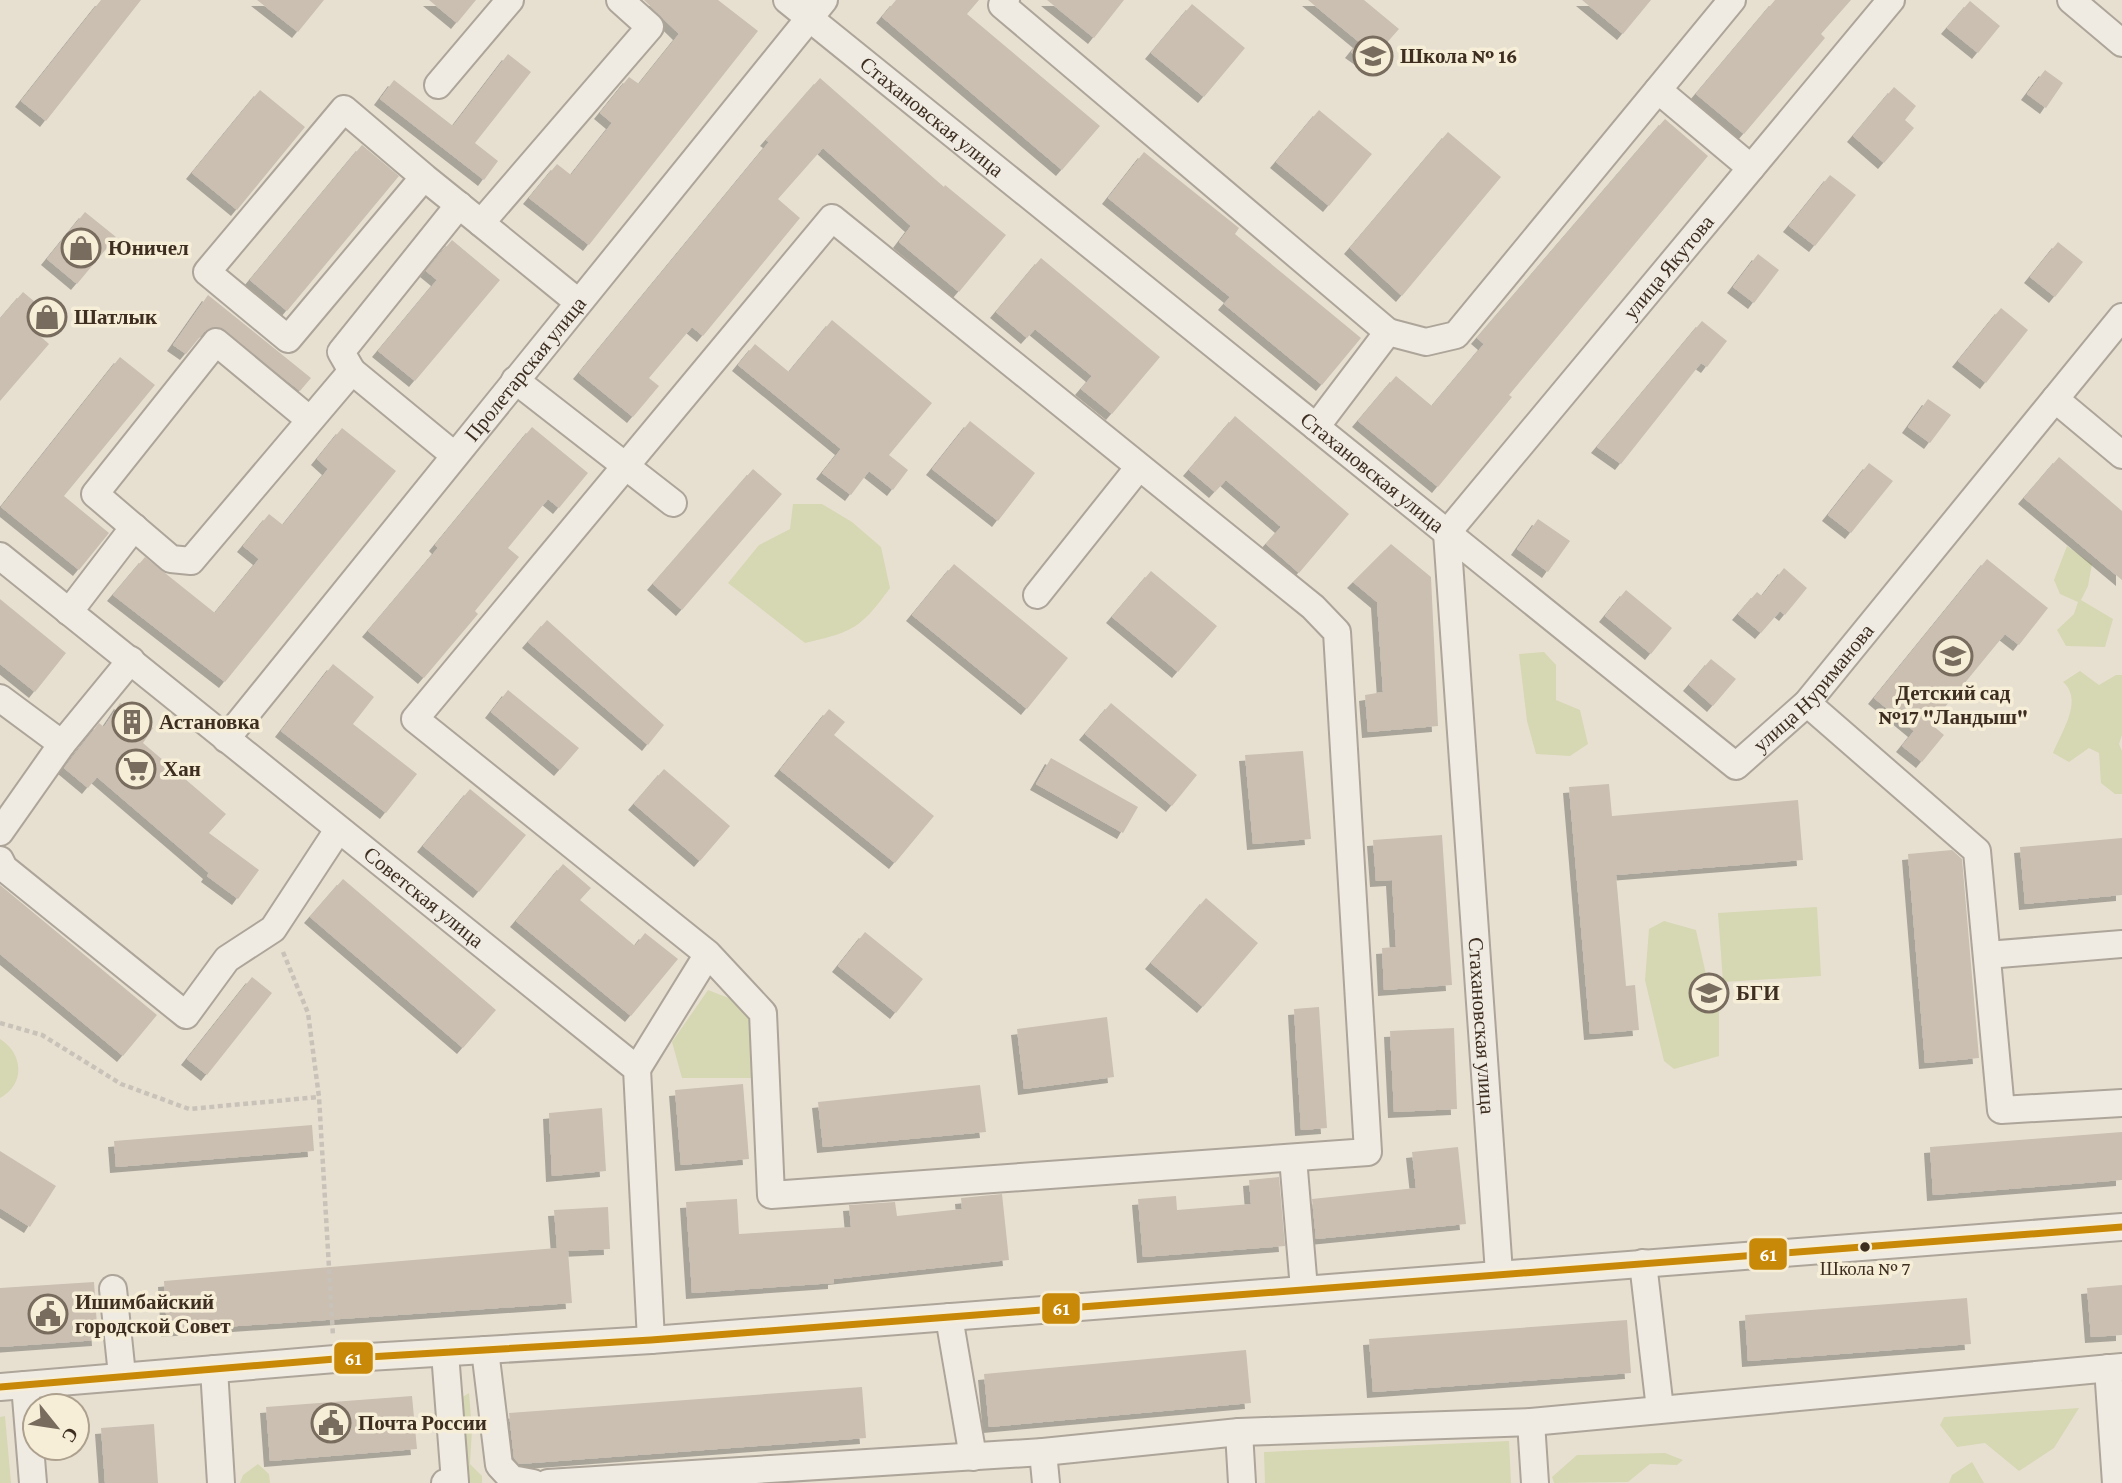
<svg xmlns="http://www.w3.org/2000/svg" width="2122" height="1483" font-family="'Crimson Pro',serif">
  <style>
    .green { fill: #d6d7b3 }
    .building { fill: #cbbfb2; filter: url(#shadow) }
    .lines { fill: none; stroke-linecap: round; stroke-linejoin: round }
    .minor-casing { stroke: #ada599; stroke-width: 30 }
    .path { stroke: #c8c2b9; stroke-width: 4.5; stroke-dasharray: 5 3.5; stroke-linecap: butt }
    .minor { stroke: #efebe3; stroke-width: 26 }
    .bus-1-casing { stroke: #f7eed8; stroke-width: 12 }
    .bus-1 { stroke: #c88808; stroke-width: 7 }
    .bus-dot { fill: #3d2e20; stroke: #f7eed8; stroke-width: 2.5 }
    .labels { text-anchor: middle; stroke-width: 7; stroke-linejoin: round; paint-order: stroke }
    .bus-label { font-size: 19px; fill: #3d2e20; stroke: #f7eed8 }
    .poi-label { font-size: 21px; font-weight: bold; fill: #3d2e20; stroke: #f7eed8; text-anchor: start }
    .street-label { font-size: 21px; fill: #3d2e20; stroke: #f7eed8 }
    .line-badge { stroke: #f7eed8; stroke-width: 2.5 }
    .badge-label { font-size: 19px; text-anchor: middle; font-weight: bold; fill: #fff }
  </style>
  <defs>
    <filter id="shadow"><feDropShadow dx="-6" dy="6" stdDeviation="0" flood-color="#0004"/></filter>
  </defs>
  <rect width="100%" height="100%" fill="#e7e0d1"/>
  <!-- green -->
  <path class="green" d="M793,504H822L852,522L881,547L890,588C861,628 853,632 805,643L728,583L759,545L790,529Z
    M2067,546L2092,564L2088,586L2081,600L2113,619L2105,647L2066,646L2057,630L2074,614L2078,602L2060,594L2054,580Z
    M1544,652L1556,665V700L1580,710L1588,744L1570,756L1536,754L1527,721L1519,654Z
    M2080,671L2099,685L2116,675H2122V735L2119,744L2122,751V794H2115L2101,783L2099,753L2089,748L2069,762L2053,753C2061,733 2084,700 2063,682Z
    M1817,907L1821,976L1723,982L1718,913Z
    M1664,921L1696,930L1707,979L1719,1006V1056L1674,1069L1664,1061L1645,980L1649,929Z
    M708,990L739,1002L752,1021L753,1078H682L672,1042Z
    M0,1039C23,1053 26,1084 0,1098Z
    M469,1393L472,1430L470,1464L482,1476V1483H463L455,1402Z
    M2079,1408L2054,1448L2019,1471L1985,1443L1957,1447L1940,1425L1944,1417Z
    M5,1416L11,1483H0V1417Z
    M1509,1441L1511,1483H1265L1264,1452Z
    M1665,1453L1683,1460L1677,1465L1650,1464L1628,1482L1554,1483L1552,1477L1577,1455Z
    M1972,1462L1984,1483H1949L1952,1475Z
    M258,1464L269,1474L270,1483H240L243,1475Z"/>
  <!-- building -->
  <path class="building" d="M101,0H141L46,121L21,101Z
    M257,0H324L298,32Z
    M429,0H476L457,23Z
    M644,0H718L758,31L589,245L529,198L557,164L571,175L612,123L600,113L629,77L639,84L679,34Z
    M896,0H979L967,14L1100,126L1062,170L882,17Z
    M1047,0H1124L1094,38Z
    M1308,0H1364L1399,29L1368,64L1351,52L1359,42Z
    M1582,0H1651L1623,34Z
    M1775,0H1851L1821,34L1825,38L1744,134L1696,94Z
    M1970,1L2000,26L1978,53L1947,28Z
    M1192,4L1245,48L1204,97L1151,53Z
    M508,54L531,72L475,143L498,161L484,180L380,99L394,80L453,126Z
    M2045,70L2063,83L2046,108L2027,94Z
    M820,78L944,187L945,185L1006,235L959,292L899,242L911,226L823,148L778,199L800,218L703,336L692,327L649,378L659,386L633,417L579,373L769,142L766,140Z
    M1894,87L1916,106L1905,120L1914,128L1884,163L1853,136Z
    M260,90L305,127L237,210L192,173Z
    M1319,110L1372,154L1329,206L1276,162Z
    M1665,119L1708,156L1509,395L1512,397L1438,487L1358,421L1396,376L1432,406L1484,344L1477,338Z
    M1448,132L1501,177L1402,296L1350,248Z
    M362,145L399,176L287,311L250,280Z
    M1144,152L1239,228L1235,234L1361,338L1322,385L1224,304L1230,297L1108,198Z
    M1830,175L1856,195L1815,246L1789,226Z
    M85,212L116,237L77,284L47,259Z
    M452,240L500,280L415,381L378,351L437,280L426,271Z
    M2058,242L2083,262L2055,297L2030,277Z
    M1758,254L1779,270L1754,303L1733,287Z
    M1041,258L1160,357L1112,414L1081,389L1092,376L1035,329L1027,338L996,312Z
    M23,292L47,312L32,329L49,344L0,401V319Z
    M208,295L311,378L300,391L219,327L204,332L186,354L173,345Z
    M2001,308L2028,330L1986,383L1958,361Z
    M832,320L932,403L889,455L908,470L893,490L869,471L851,495L822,473L841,449L738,365L755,344L789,372Z
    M1702,321L1727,341L1707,367L1701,363L1621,464L1597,447Z
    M120,357L155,385L64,496L109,533L79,570L1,507Z
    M1928,399L1951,415L1930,443L1908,427Z
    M1235,416L1349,514L1299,573L1266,544L1281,527L1226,480L1215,492L1189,470Z
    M970,421L1035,473L998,521L932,469Z
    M532,427L588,473L559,508L548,499L508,548L519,557L475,611L478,614L424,678L368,631L438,548L435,545Z
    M342,428L396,471L225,682L113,595L145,557L215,613L259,559L243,546L269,514L283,525L328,469L317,459Z
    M2059,457L2122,511V580L2024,498Z
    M1869,463L1893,481L1851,533L1828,515Z
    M753,469L782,494L682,610L653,584Z
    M1538,519L1570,541L1548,572L1517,549Z
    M1391,544L1431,577L1438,726L1368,732L1365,695L1383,692L1377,602L1353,582Z
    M1987,559L2048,608L2019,645L2005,634L1931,724L1944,735L1922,762L1902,746L1914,731L1874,698Z
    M954,564L1068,658L1027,709L912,615Z
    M1784,568L1807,588L1785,615L1780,611L1761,633L1738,614L1757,592L1762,596Z
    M1151,571L1217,626L1178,672L1112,617Z
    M1626,590L1672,628L1651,654L1605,616Z
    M0,599L66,653L35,692L0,664Z
    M547,620L664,725L648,745L528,642Z
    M1711,659L1736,679L1713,706L1689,685Z
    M333,664L374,697L353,724L417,774L386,813L281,731Z
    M508,690L579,748L560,770L491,712Z
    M120,703L153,728L143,743L226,814L209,833L259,870L238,899L207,876L209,873L97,777L88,788L64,768L99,723L104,727Z
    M1111,703L1197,775L1172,806L1085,734Z
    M829,709L845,722L834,735L934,816L895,863L780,770Z
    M1303,751L1311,839L1253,844L1245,755Z
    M1051,758L1138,807L1123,833L1036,784Z
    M664,769L730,826L700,861L634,804Z
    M1609,784L1612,816L1798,800L1803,860L1616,875L1626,986L1635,985L1639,1030L1590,1034L1569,787Z
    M470,789L526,835L479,892L423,846Z
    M1442,835L1452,985L1384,990L1382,948L1396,947L1392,880L1376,881L1373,840Z
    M2122,838V895L2025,904L2020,847Z
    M1952,850L1962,859L1979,1058L1925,1063L1908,854Z
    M563,864L591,888L580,900L635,946L645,933L678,959L631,1016L516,921Z
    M343,879L496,1010L463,1048L310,917Z
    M0,885L157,1015L123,1056L0,954Z
    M1206,898L1258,943L1203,1007L1151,963Z
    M865,932L923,979L896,1013L838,966Z
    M252,977L272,993L207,1075L187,1059Z
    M1319,1007L1327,1128L1301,1130L1294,1009Z
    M1107,1017L1114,1077L1024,1089L1017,1029Z
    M1454,1028L1457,1109L1394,1112L1390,1031Z
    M743,1084L749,1159L681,1165L675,1090Z
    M980,1085L986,1132L823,1147L818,1102Z
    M602,1108L606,1171L552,1176L549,1113Z
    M312,1125L314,1151L116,1167L114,1141Z
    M2122,1132V1180L1933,1195L1930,1147Z
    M1458,1147L1466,1224L1316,1239L1312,1199L1416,1188L1412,1152Z
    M0,1151L56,1186L30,1227L0,1208Z
    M1279,1177L1285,1246L1143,1257L1138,1199L1176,1196L1177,1210L1251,1204L1249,1180Z
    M1002,1194L1009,1260L834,1279V1283L692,1293L686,1202L737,1199L739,1234L851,1227L849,1205L895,1202L897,1216L962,1209L961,1198Z
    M608,1207L610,1249L568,1251L572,1303L167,1331L164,1281L557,1248L554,1210Z
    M94,1282L98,1340L0,1347V1288Z
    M2122,1285V1335L2091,1337L2087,1288Z
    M1967,1298L1971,1344L1748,1361L1745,1315Z
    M1627,1320L1631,1373L1373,1392L1369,1339Z
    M1246,1350L1251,1403L989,1427L984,1374Z
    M862,1387L866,1438L519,1464L514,1458L509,1413Z
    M412,1396L417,1449L270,1461L266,1407Z
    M154,1424L158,1483H105L101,1428Z"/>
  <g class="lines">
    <defs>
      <g id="minor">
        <path id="s1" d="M787,0L1736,766L1807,703L2122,317"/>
        <path d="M1006,0L1002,5L1388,332"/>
        <path d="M2071,0L2122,43"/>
        <path d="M438,85L510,0"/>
        <path d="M1658,90L1751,168"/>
        <path d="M424,177L344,109L207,272L288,339L424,177L481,223"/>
        <path d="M578,302L481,223L650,27L620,0"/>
        <path d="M352,371L341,352L459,205"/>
        <path d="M515,380L673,503"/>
        <path d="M2055,399L2122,455"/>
        <path d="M310,420L216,342L95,494L171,559L191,561L352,371L454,455"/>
        <path d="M1316,427L1388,332L1426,342L1456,335L1732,0"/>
        <path id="s2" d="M1447,533L1499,1273"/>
        <path id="s3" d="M1447,533L1891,0"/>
        <path id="s4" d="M0,556L637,1069L651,1340"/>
        <path d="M1037,595L1139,467"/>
        <path d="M69,612L134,527"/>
        <path d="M0,698L62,744L131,660"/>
        <path d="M1807,703L1977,851L2001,1110L2122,1103"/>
        <path id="s5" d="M226,739L824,0"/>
        <path d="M0,832L62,744"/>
        <path d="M0,860L4,868L186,1015L227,959L273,929L338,830"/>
        <path d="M1987,955L2122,944"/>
        <path d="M637,1069L708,954L415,719L832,218L1313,607L1337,632L1368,1152L771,1195L763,1013L708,954"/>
        <path d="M1293,1158L1304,1289"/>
        <path d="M1643,1263L1660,1409"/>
        <path d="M113,1289L122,1375"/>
        <path d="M949,1317L973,1457"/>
        <path d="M485,1350L499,1465L512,1479L533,1483"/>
        <path d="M2108,1368L2116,1483"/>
        <path d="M214,1369L221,1483"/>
        <path d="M25,1385L33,1483"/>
        <path d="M0,1387L335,1359L651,1340L2122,1227"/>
        <path d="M1531,1422L1535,1483"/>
        <path d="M1239,1432L1242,1483"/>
        <path d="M1043,1452L1046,1483"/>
        <path d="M445,1483L455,1482L445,1353"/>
        <path d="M548,1483L1043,1452L1239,1432L1531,1422L2122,1367"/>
      </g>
    </defs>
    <!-- minor casing -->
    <use href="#minor" class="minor-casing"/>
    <!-- path -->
    <path class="path" d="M283,952L308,1013L319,1097L333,1336
      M0,1023L42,1035L121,1084L189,1109L319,1097"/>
    <!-- minor -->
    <use href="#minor" class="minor"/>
    <defs>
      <path id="bus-1" d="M0,1387L335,1359L651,1340L2122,1227"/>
    </defs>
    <!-- bus-1 casing -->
    <use href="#bus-1" class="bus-1-casing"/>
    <!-- bus-1 -->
    <use href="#bus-1" class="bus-1"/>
  </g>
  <!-- icons -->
  <defs>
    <symbol id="school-ring" viewBox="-11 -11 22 22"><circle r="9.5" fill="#f7eed8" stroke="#786c5e" stroke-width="1.5"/><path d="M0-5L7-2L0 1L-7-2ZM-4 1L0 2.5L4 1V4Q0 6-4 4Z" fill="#786c5e"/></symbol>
    <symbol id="shop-ring" viewBox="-11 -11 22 22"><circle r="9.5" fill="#f7eed8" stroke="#786c5e" stroke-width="1.5"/><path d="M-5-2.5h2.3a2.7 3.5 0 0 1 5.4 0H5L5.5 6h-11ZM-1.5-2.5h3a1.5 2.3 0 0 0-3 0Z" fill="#786c5e"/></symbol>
    <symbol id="building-ring" viewBox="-11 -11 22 22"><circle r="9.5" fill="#f7eed8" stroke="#786c5e" stroke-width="1.5"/><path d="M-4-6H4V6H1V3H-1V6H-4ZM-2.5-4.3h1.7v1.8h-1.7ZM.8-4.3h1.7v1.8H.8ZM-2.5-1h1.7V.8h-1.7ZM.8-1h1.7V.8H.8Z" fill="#786c5e"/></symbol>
    <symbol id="supermarket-ring" viewBox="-11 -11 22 22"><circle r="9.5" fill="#f7eed8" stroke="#786c5e" stroke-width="1.5"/><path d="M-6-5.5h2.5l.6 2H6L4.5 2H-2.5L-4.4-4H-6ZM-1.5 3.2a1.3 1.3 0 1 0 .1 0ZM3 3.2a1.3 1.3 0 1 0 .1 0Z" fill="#786c5e"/></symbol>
    <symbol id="civic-ring" viewBox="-11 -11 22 22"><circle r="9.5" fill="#f7eed8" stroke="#786c5e" stroke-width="1.5"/><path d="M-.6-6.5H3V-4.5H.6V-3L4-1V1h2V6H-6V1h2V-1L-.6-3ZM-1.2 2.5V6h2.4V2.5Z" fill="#786c5e"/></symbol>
  </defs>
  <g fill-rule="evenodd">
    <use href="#school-ring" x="1351" y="34" width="44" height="44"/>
    <use href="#shop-ring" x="59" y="226" width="44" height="44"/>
    <use href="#shop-ring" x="25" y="295" width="44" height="44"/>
    <use href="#school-ring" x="1931" y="634" width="44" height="44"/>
    <use href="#building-ring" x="110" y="700" width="44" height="44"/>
    <use href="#supermarket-ring" x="114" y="747" width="44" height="44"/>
    <use href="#school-ring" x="1687" y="971" width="44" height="44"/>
    <use href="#civic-ring" x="26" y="1292" width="44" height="44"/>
    <use href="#civic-ring" x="309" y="1401" width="44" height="44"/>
  </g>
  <!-- markers -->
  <circle class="bus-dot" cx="1865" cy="1247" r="6"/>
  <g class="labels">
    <!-- bus labels -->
    <g class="bus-label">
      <text x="1865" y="1275">Школа № 7</text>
    </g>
    <!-- poi labels -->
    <g class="poi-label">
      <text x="1400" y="63">Школа № 16</text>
      <text x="108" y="255">Юничел</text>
      <text x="74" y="324">Шатлык</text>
      <text x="1953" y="700" text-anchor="middle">Детский сад<tspan x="1953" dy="24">№17 "Ландыш"</tspan></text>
      <text x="159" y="729">Астановка</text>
      <text x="163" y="776">Хан</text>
      <text x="1736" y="1000">БГИ</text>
      <text x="75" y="1309">Ишимбайский<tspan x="75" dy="24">городской Совет</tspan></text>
      <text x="358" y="1430">Почта России</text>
    </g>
    <!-- street labels -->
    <g class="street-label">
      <text dy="7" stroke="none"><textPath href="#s1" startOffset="186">Стахановская улица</textPath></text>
      <text dy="7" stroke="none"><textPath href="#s3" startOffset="346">улица Якутова</textPath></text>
      <text dy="7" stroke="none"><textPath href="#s5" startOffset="476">Пролетарская улица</textPath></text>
      <text dy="7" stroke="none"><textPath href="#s1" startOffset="752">Стахановская улица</textPath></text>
      <text dy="7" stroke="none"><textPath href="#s1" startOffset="1330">улица Нуриманова</textPath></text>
      <text dy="7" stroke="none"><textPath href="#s4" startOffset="544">Советская улица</textPath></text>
      <text dy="7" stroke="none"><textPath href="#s2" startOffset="494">Стахановская улица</textPath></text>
    </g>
  </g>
  <g class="line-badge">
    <rect x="1748" y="1237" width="40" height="34" rx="7" fill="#c88808"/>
    <rect x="1041" y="1292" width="40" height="33" rx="7" fill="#c88808"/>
    <rect x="333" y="1341" width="41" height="34" rx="7" fill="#c88808"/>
  </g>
  <g class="badge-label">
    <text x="1768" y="1261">61</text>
    <text x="1061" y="1315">61</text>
    <text x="353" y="1365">61</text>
  </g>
  <!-- north arrow -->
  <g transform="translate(56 1427) rotate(120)"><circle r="33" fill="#f7eed8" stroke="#ada18e" stroke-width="2"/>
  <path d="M0-5L12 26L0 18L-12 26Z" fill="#786c5e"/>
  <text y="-10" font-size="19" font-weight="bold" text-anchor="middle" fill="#3d2e20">С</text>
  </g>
</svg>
